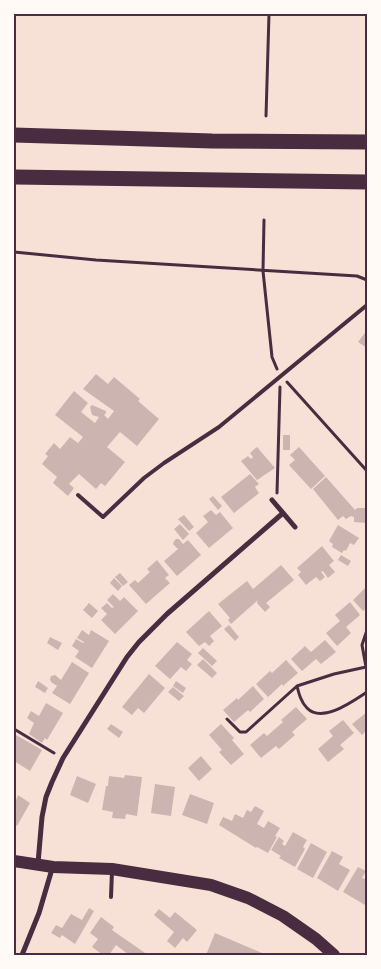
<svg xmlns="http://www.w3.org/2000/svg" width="381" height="969" font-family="'Source Serif 4',serif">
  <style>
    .building { fill: #ccb4b1 }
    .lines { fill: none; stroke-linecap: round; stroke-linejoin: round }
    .path { stroke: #4a2c40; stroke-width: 3 }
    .service { stroke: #4a2c40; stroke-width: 4 }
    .minor { stroke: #4a2c40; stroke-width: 5 }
    .primary { stroke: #4a2c40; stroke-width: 12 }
    .motorway { stroke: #4a2c40; stroke-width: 15 }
    .neatline { fill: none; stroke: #4a2c40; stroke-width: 2 }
  </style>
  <rect width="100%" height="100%" fill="#f7e1d7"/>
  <!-- building -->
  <path class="building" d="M367,330V348L358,342Z
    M96,374L108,384L114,377L140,399L138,401L159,419L137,446L120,432L107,447L125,462L105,486L101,483L96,489L79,474L69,484L74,488L68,496L53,483L57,477L42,464L48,456L45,454L54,443L60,449L70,437L78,443L83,437L55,415L74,391L88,403L81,412L95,423L99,417L92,415L90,407L92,405L106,411V413L104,415L108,419L114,411L83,389Z
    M283,435H290V450H283Z
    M257,447L275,468L257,480L241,461L248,456L251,459L253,457L250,453Z
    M299,447L325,476L311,489L289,465L295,460L290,455Z
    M250,474L259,484L255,487L259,493L234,513L221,497Z
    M326,477L355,510L357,508H366V523L354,522V517L351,516L346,519L343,516L338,520L313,489Z
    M213,496L222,506L218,510L209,499Z
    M211,510L216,515L220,512L233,528L209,548L196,533L208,522L203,516Z
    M184,515L194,527L189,531L178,519Z
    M180,524L189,534L183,540L174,529Z
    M338,525L359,538L354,545L350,543L346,551L344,550L342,553L332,547L333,544L329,541Z
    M176,539H179L183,544L188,540L201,555L177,576L164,561L178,549L173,544L174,541Z
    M322,546L334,561L329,565L335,572L328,578L323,571L321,572L325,577L320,581L316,577L306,585L298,575L301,572L297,568Z
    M341,555L351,561L348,566L338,560Z
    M157,560L169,575L165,578L170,583L146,604L129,585L135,580L138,583L150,572L147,569Z
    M281,565L294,580L266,603L270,607L265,612L257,603L258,600L231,624L228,620L230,618L218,604L247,581L253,589Z
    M120,573L128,582L123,586L115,577Z
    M114,578L122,586L118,591L110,583Z
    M366,587L367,608L363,611L353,600Z
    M113,594L120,601L124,597L138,611L115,634L101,620L107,614L101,608L107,603L112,608L114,607L107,600Z
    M350,602L360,615L346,627L351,633L337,646L326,633L340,621L335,615Z
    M89,603L98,611L92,618L83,610Z
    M209,611L222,626L210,636L214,641L209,646L205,642L199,646L186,632Z
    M229,625L239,637L235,641L224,629Z
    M82,630L89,635L91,630L109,641L92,668L75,657L79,651L72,646L76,639L83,643L84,642L77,638Z
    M50,637L62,643L58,650L47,643Z
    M325,640L336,652L321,664L316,659L302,671L291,659L305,646L311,652Z
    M177,642L192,654L187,660L192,664L186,671L181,667L170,679L155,666Z
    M203,648L217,661L212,666L198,653Z
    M203,659L217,673L212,678L197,665Z
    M286,660L298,673L283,686L282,684L268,697L256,684L270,671L272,673Z
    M72,662L89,673L70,704L52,693L57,686L51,682L50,679L51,676L55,675L61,680Z
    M149,674L165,688L144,713L138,708L132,715L122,707Z
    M38,681L48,688L45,693L35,687Z
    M176,681L186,688L183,693L173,686Z
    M253,686L264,699L250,712L248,710L234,722L223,710L237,698L238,700Z
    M173,687L184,696L179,701L168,692Z
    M46,703L63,713L47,740L45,738L42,743L29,734L34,723L27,718L31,711L39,716Z
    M296,707L307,719L292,732L295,735L279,749L276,746L261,758L250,745L264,733L267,736L283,722L281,720Z
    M367,712V730L362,735L352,724Z
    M343,720L354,733L340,745L344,749L328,762L318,749L333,736L329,731Z
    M111,724L123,732L119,738L107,729Z
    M221,724L234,738L232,740L244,754L231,765L219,752L222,750L209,735Z
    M16,735L42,750L30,771L14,761V738Z
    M201,756L212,769L199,781L188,768Z
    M125,775L142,777L137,816L126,814L125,819L112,818L113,812L102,810L106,786H108L109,776L124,778Z
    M77,776L96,784L88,803L70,795Z
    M155,784L175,787L171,816L151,813Z
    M190,794L214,803L207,824L182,815Z
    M18,795L30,803L17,826L14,824V798L16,800Z
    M255,806L264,811L257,824L264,828L268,821L280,828L275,836L277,837L268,853L257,847L256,848L219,825L223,817L232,821L235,814L243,818L247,810L251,812Z
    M293,832L307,840L303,847L305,849L295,867L279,858L281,856L271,850L279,837L284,841L282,844L285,846Z
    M311,843L327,852L313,878L297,869Z
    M332,851L343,857L339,864L350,870L338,891L317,878Z
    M358,867L366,871L362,878L365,879L367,875V900L365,905L343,892Z
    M89,908L94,911L75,944L62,935L60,938L51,933L56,925L62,928L71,914L82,920Z
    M159,909L170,918L175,912L197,930L187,942L183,938L175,948L167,941L174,932L154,915Z
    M101,917L114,927L112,930L148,955H129L116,945L109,955H103L92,947L98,939L90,933Z
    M215,933L262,953V955H206Z"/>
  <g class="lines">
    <!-- path -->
    <path class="path" d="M266,116L269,14
      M264,220L263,271L272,357L277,369
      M14,252L96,260L357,276L367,280
      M287,382L367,471
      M277,493L280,387
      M297,686C299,694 301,702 307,708C322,724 353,701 367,692
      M227,719L240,732H246L297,686L334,674L366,667L362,645L367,630
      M14,729L54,753"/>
    <!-- service -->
    <path class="service" d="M78,495L103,517L144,478L164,463L219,427L367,305
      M111,897L112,871"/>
    <!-- minor -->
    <path class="minor" d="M272,500L295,527
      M38,863L42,817L46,797L52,782L63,758L127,657L139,642L167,614L283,513
      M22,955L39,913L52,869"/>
    <!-- primary -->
    <path class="primary" d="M14,861L53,867L112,869L211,885L248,898L283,916L316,939L334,955"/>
    <!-- motorway -->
    <path class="motorway" d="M14,135L212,141L367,142
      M14,177L367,182"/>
  </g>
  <!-- border -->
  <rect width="381" height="969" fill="none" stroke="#fffaf5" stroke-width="30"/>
  <rect x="15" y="15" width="351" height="939" class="neatline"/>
</svg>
